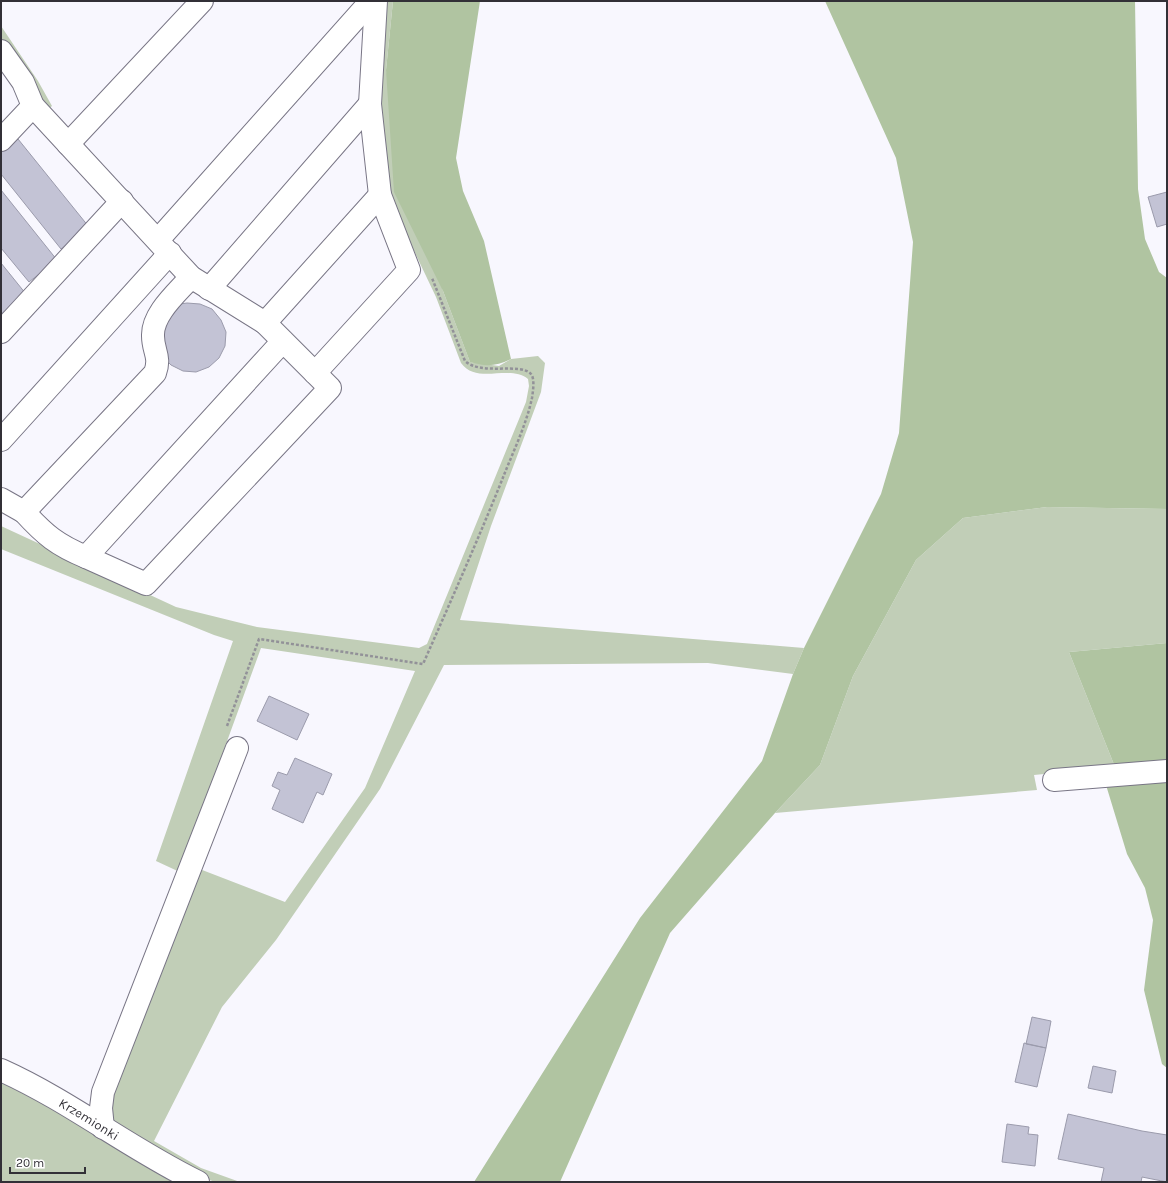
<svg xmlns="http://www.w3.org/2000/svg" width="1168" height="1183" font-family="Karla,sans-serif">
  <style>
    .green { fill: #c1ceb7 }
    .forest { fill: #b0c4a1 }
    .building { fill: #c3c3d5; stroke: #9b9bac }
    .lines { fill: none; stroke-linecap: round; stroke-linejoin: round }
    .minor-casing { stroke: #787585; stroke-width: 24 }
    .path { stroke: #929198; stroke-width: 2.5; stroke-dasharray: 3 2; stroke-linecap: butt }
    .minor { stroke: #fff; stroke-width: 22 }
    .labels { text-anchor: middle; stroke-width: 3.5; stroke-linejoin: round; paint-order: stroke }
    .street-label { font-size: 13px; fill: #323037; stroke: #fff }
  </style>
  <rect width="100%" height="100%" fill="#f8f7fe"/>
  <!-- green -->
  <path class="green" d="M382,1H393L386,70L443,291L467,354L470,362L499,366L511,359L538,356L545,363L541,392L491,526L460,620L804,648L793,674L708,663L444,665L380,789L276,940L222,1007L154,1141L201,1168L240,1182H215L207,1179L108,1122L109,1091L197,868L285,902L365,788L415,671L261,648L183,862L184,874L156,861L233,641L214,635L1,549V526L176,607L257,627L419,648L427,644L526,402L529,386L528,379C509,364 477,385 461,363L436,297L387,194L377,70Z
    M1,26L38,81L52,106L46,111L1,42Z
    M1047,507L1167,509V643L1069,652L1115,767L1034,775L1037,790L775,813L820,765L853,676L916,560L963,518Z
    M1,1077L181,1182H1Z"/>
  <!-- forest -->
  <path class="forest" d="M393,1H480L456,158L463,191L484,241L511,359C497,366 486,367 470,362L443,291L394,192L386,70Z
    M825,1H1135L1138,189L1145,239L1159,272L1167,278V509L1047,507L963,518L916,560L853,676L820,765L775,813L670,933L560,1182H474L640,918L762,761L793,674L804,648L881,494L899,433L913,242L896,158Z
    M1167,643V764L1115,767L1069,652Z
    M1167,781V1068L1162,1064L1144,990L1153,920L1145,888L1127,854L1106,785Z"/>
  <!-- building -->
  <path class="building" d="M18,139L89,227L61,249L1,174V152Z
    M1,190L57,260L29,282L1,248Z
    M1167,192V224L1157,227L1148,197Z
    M1,263L26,294L1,314Z
    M187,303L200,304L212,309L221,320L226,332L225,346L219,358L209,367L196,372L183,371L171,365L166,360L160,322L180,304Z
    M269,696L309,714L297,740L257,721Z
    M295,758L332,774L323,795L317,792L303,823L272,809L280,790L272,786L278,772L287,775Z
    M1032,1017L1051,1021L1046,1048L1026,1044Z
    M1024,1043L1046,1048L1037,1087L1015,1082Z
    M1093,1066L1116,1071L1112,1093L1088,1088Z
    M1068,1114L1142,1131L1167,1135V1182L1142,1177L1141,1182H1101L1104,1168L1058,1159Z
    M1007,1124L1029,1127L1028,1134L1038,1135L1035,1166L1002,1162Z"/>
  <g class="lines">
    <defs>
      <g id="minor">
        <path d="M1,51L23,82L33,106L191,277L265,323L330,388L146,584L86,557L283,341"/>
        <path d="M1,140L33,106"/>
        <path d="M68,144L202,1"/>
        <path d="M158,240L371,1"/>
        <path d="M209,289L370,104"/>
        <path d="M265,323L380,195"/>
        <path d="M1,332L122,201"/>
        <path d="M315,373L409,270L380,195L370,104L376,1"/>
        <path d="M1,440L170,253"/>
        <path d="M1,499L24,512"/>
        <path d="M86,557C57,545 45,535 24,512L155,373C161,356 153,352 153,336C152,314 177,293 191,277"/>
        <path d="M1054,780L1167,771"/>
        <path id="s1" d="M1,1070C70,1101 130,1149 198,1182"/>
        <path d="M103,1128L101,1108L103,1092L237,748"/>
      </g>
    </defs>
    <!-- minor casing -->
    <use href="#minor" class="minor-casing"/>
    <!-- path -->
    <path class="path" d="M227,726L259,639L423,664C450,603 477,542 502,480C512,454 526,426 532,398C533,391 535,379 531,374C520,362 482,376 465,361L432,278"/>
    <!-- minor -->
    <use href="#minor" class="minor"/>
  </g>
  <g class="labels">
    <!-- street labels -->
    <g class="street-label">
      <text dy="5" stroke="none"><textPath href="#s1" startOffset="101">Krzemionki</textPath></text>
    </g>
  </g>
  <!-- border -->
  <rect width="1168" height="1183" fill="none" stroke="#323037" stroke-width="4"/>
  <!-- scale -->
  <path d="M10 1167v6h75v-6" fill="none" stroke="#323037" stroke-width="2"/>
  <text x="16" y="1167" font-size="12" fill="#323037" stroke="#ffffff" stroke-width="3" paint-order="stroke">20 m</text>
</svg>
